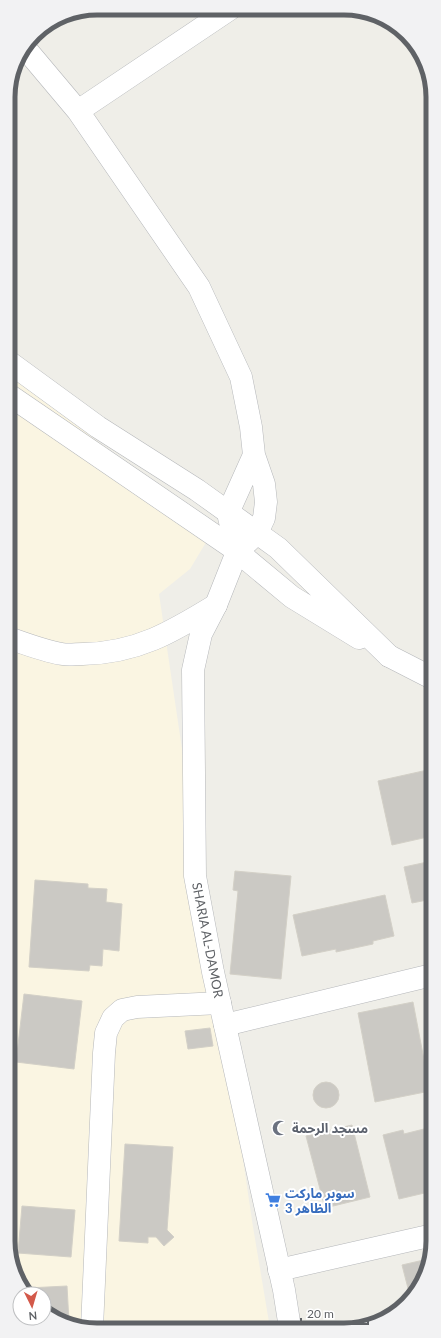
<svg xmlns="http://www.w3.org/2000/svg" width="441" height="1338" font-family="Lato,'Noto Sans Arabic',sans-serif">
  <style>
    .commercial { fill: #faf5e2 }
    .building { fill: #cbc9c4; stroke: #d3d0c7 }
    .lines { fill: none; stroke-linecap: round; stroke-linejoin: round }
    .minor-casing { stroke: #b5b7ba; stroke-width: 23 }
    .tertiary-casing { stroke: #b5b7ba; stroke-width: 23 }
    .minor { stroke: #fff; stroke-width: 22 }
    .tertiary { stroke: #fff; stroke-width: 22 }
    .labels { text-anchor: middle; stroke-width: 4; stroke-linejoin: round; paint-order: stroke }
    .street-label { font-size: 13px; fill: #5f6266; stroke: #fff }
    .worship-label { font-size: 13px; font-weight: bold; fill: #5b616d; stroke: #fff; text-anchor: start }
    .shop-label { font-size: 13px; font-weight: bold; fill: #366cbe; stroke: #fff; text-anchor: start }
    .rim { fill: none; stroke: #5f6266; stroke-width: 5 }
  </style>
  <rect width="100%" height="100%" fill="#efeee8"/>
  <!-- commercial -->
  <path class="commercial" d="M9,375L214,529L190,569L159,594L253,1227L270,1328H80L44,1309V1294H29L10,1258Z"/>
  <!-- building -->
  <path class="building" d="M432,769V836L392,845L378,781Z
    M432,861V899L412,903L404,867Z
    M235,871L291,876L281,979L230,974L238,891L233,890Z
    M35,880L88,884V888L107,889L106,902L122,904L119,951L103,949L102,966L90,965L89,971L29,967Z
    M385,895L394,936L373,941V944L336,952V949L302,956L293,915Z
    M24,994L82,1001L74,1069L16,1062Z
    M413,1002L430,1091L375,1102L358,1013Z
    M210,1028L213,1046L188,1049L185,1031Z
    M313 1095a13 13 0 1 1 26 0a13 13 0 1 1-26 0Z
    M352,1125L370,1197L325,1208L306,1136Z
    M424,1129L430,1151H433V1191L399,1199L383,1135L403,1130L404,1134Z
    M125,1144L173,1147L167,1230L174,1237L164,1246L156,1237H148V1243L119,1241Z
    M22,1206L75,1210L71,1257L18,1253Z
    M428,1259L411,1299V1300L402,1265Z
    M67,1286L69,1322L44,1309V1294H29L28,1292V1288Z"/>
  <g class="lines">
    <defs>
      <path id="minor" d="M25,48L78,111L199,287L241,377L251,427L254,455L264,484L266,502L264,518L257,533L237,552
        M78,111L230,9
        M237,552L228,513L254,455
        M9,638C26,644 44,651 62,654C68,655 76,654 83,654C137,653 172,632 216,605
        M389,656L432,678
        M225,1025L432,975
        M279,1270L433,1235
        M92,1328L104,1053L106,1033L113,1018L122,1010L137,1007L220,1003"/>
      <path id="tertiary" d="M9,362L98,427L197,490L278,548L389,656
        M9,395L233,548L292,597L359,638
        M237,552L216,605L201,634L193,670L195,876L213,972L284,1290L290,1328"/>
    </defs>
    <!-- minor casing -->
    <use href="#minor" class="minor-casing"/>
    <!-- tertiary casing -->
    <use href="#tertiary" class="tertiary-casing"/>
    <!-- minor -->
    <use href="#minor" class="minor"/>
    <!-- tertiary -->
    <use href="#tertiary" class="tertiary"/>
  </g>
  <!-- icons -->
  <defs>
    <symbol id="mosque-bare" viewBox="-9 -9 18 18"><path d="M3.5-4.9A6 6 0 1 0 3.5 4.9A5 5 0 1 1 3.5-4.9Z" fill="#6b7280" stroke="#fff" stroke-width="2.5" paint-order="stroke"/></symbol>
    <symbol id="supermarket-bare" viewBox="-9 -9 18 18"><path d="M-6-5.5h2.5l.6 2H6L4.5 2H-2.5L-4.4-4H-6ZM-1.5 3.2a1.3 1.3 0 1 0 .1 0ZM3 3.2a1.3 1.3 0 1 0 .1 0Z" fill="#3f7fe0" stroke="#fff" stroke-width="2.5" paint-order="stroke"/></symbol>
  </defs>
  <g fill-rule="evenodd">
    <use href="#mosque-bare" x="269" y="1117" width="22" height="22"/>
    <use href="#supermarket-bare" x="262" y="1189" width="22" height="22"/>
  </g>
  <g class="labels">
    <!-- street labels -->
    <g class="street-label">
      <text transform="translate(208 940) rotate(79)" y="5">SHARIA AL-DAMOR</text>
    </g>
    <!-- worship labels -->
    <g class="worship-label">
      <text x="292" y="1133">مسجد الرحمة</text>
    </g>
    <!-- shop labels -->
    <g class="shop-label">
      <text x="285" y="1198">سوبر ماركت<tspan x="285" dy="15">الظاهر 3</tspan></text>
    </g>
  </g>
  <!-- crop -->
  <path d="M0 0H441V1338H0ZM97 15H344A82 82 0 0 1 426 97V1241A82 82 0 0 1 344 1323H97A82 82 0 0 1 15 1241V97A82 82 0 0 1 97 15Z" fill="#f2f2f3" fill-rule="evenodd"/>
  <path class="rim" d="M97 15H344A82 82 0 0 1 426 97V1241A82 82 0 0 1 344 1323H97A82 82 0 0 1 15 1241V97A82 82 0 0 1 97 15Z"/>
  <!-- north arrow -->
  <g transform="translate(32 1306) rotate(175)"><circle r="19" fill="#ffffff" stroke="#bfc0c2"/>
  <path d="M0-3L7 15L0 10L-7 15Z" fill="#d3594a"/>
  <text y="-6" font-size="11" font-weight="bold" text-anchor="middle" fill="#5f6266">N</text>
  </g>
  <!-- scale -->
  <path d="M301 1318v6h67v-6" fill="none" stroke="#5f6266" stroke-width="2"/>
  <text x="307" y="1318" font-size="12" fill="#5f6266" stroke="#ffffff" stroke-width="3" paint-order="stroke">20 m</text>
</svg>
